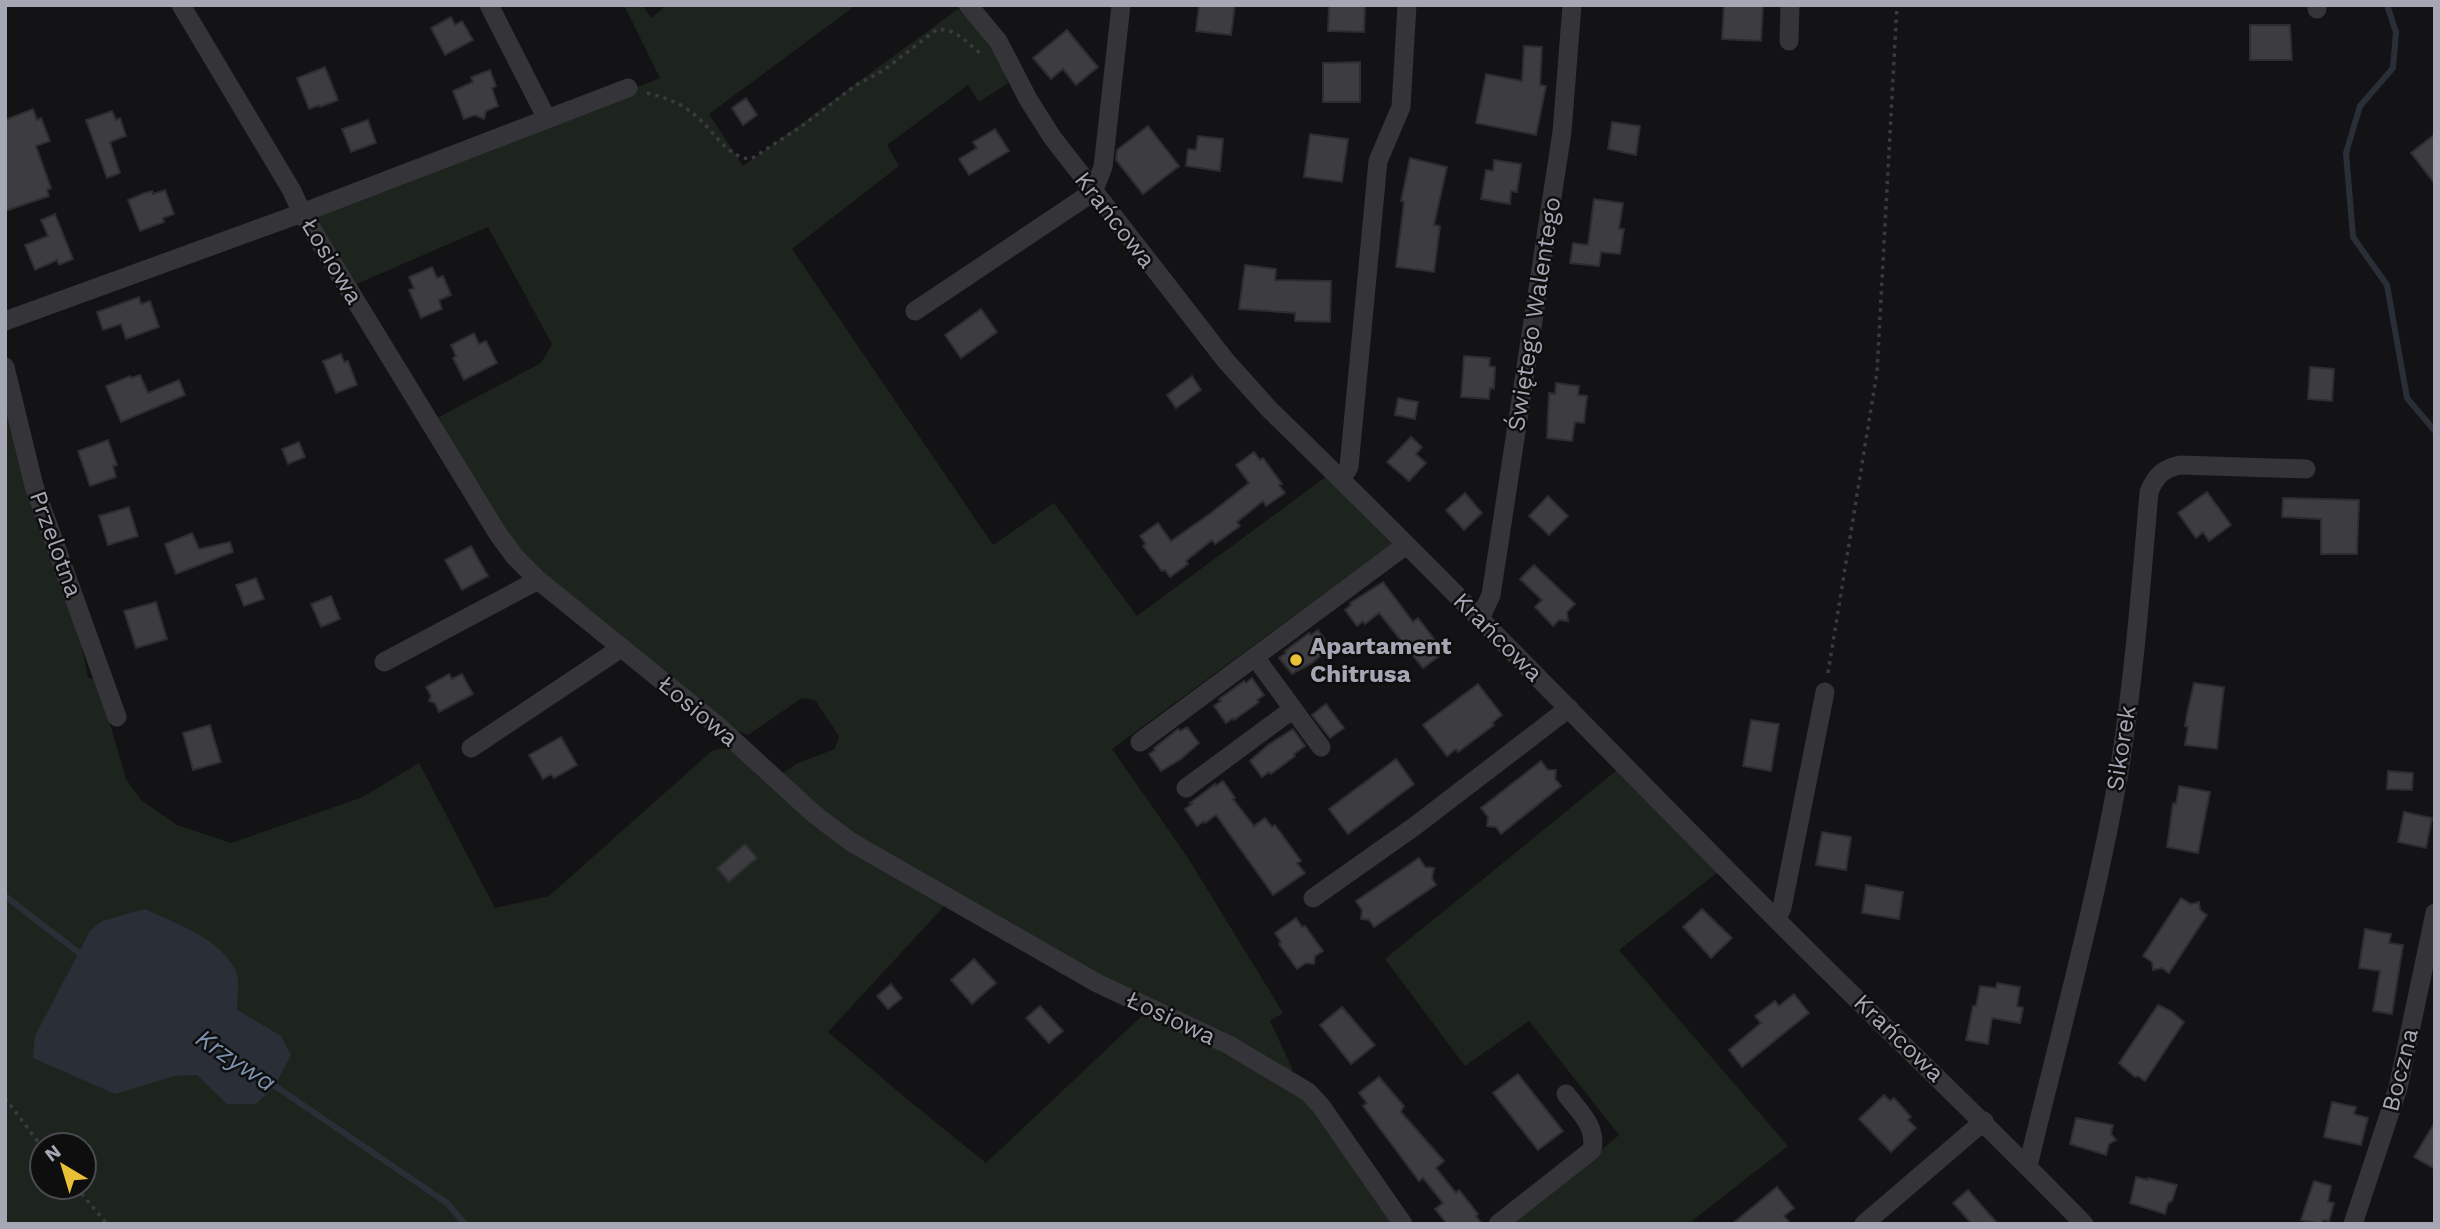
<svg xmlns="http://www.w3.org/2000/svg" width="2440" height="1229" font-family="'Work Sans',sans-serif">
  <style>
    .green { fill: #1d241e; fill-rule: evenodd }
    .water { fill: #2a2f37 }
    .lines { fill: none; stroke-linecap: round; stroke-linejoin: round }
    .stream { stroke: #2a2f37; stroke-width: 6 }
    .building { fill: #3d3d41; stroke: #2d2d30; stroke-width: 2 }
    .path { stroke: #3a3b40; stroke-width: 3.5; stroke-dasharray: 3.5 5; stroke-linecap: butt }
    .minor { stroke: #343439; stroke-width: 19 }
    .poi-dot { fill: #e8c137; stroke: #0e0e0f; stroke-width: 2.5 }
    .labels { text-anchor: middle; stroke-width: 5; stroke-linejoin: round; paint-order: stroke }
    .street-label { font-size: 24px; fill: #a5a7b4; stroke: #0e0e0f }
    .poi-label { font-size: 24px; font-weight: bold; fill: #a5a7b4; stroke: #0e0e0f; text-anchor: start }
    .water-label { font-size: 26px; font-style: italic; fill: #7d91ae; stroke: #0e0e0f }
  </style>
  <rect width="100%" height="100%" fill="#131214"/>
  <!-- green -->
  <path class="green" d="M624,5H643L651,18L667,5H856L709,114L743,166L958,9C980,31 998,53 1008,83L979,102L968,85L887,145L899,166L792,249L993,545L1054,503L1137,616L1327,476L1392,544L1112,749L1188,858L1283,1013L1270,1021L1293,1070L1287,1073L1100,977L855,839L778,776L798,763L835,749L839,736L815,700L802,698L748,735L722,724L521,554L435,419L541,363L552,344L488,227L352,286L315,223L316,217L660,78Z
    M5,395L75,612L88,678L97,679L126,779L141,800L177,825L231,843L363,797L419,763L495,908L549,896L713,750L735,747L947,903L828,1032L908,1100L986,1163L1147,1011L1299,1095L1318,1113L1395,1224H5ZM42,1145H84V1187H42Z
    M1617,770L1718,872L1619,950L1788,1146L1688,1224H1513L1619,1135L1529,1021L1465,1066L1385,959Z"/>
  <!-- water -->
  <path class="water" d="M145,909C176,924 220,938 236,971C240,981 237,999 237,1010L281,1036L291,1055L275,1086L256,1104H227L197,1075L174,1076L115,1094L33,1058L35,1036L90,931L102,921Z"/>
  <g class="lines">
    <!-- stream -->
    <path class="stream" d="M2387,5L2396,32L2393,68L2360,106L2346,153L2353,237L2387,285L2407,398L2435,431
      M5,896L83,956
      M269,1082L447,1203L465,1224"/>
  </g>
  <!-- building -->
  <path class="building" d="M1199,5H1235L1231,35L1196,31Z
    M1329,5H1365L1364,32L1328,31Z
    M1724,5H1763L1761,41L1722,39Z
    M451,17L455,25L462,21L473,40L445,55L431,28Z
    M2250,25H2290L2292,60H2250Z
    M1067,30L1098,67L1076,85L1063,69L1051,79L1033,58Z
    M1524,46L1542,47L1540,85L1546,86L1536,135L1476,123L1486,74L1522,81Z
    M1360,62V102H1323V63Z
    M325,67L338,100L320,107L319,105L309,109L297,78Z
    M490,70L496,86L492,88L498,106L486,111L484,119L475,115L464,119L453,91L473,82L471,77Z
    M746,98L757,115L743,125L732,108Z
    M33,109L37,120L41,118L50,141L36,146L51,188L47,190L49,196L5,211V120Z
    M112,111L116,120L120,118L126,136L110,142L120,173L107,178L86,120Z
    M368,120L376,143L351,152L342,129Z
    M1612,122L1640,126L1636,155L1608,149Z
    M1148,126L1179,166L1143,194L1116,160L1117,150Z
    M995,129L1009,151L969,175L959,159L977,148L973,142Z
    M1310,134L1348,139L1342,182L1304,177Z
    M2435,134V184L2411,153Z
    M1198,136L1223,139L1220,171L1186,166L1188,149L1196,150Z
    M1410,158L1447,167L1434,225L1440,226L1434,272L1396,267L1404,202L1401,201Z
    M1494,160L1521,164L1517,192L1511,191L1510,204L1481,199L1486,170L1493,171Z
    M165,190L174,214L163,218L164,222L140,231L128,200L142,194L152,191L153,194Z
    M1594,199L1623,203L1619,229H1624L1620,254L1601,252L1599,266L1570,263L1573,243L1588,245Z
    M55,214L73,259L59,265L57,260L35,270L25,245L48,236L41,220Z
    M1245,265L1276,269L1275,280L1331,281L1330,322L1295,321V313L1239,309Z
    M432,267L437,278L443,276L451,295L439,300L442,309L421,318L409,290L414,288L409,277Z
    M139,297L141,304L150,301L159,327L126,339L121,324L103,330L97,312Z
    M981,309L997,332L961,358L945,335Z
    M474,333L479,344L486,341L497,363L464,380L453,358L456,356L451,345Z
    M341,354L344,362L348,361L357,385L336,393L323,361Z
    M1464,356L1490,358L1489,366L1495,367L1494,389L1490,388L1489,399L1461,397Z
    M2310,367L2334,369L2332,401L2308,399Z
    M140,375L148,393L179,380L185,395L121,422L106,386L130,376L131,378Z
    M1192,376L1201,390L1176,408L1167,395Z
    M1556,383L1579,386L1578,395L1587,396L1584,423L1575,422L1572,441L1547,438L1549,393L1555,394Z
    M1398,398L1418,402L1415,419L1395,415Z
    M1411,437L1422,447L1416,454L1426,463L1409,481L1387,462Z
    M108,440L117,465L113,466L116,477L90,486L78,451Z
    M299,442L305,457L288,464L282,449Z
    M1254,452L1260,460L1263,458L1282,484L1279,485L1285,493L1266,506L1263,501L1237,522L1240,526L1215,544L1212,540L1186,561L1188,564L1170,577L1165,570L1162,571L1143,546L1146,544L1140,536L1158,523L1171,541L1211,513L1249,483L1236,465Z
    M2207,492L2231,525L2209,541L2203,532L2196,538L2178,513Z
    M1465,493L1482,513L1464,530L1446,510Z
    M1548,496L1568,516L1549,535L1529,516Z
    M2283,498L2359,500L2357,554H2321V519L2282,517Z
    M129,507L138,536L108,545L99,516Z
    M192,533L199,549L230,542L233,552L176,574L165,544Z
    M471,546L488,576L462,590L445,560Z
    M1534,565L1575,604L1567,612L1568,621L1559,620L1553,626L1535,607L1542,600L1520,579Z
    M256,578L264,599L244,606L236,585Z
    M1383,582L1413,622L1418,618L1438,644L1436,646L1442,654L1423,668L1379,613L1365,624L1363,621L1357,626L1345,610L1351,605L1350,603Z
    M331,596L340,619L321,627L311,604Z
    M156,602L167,639L136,648L124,611Z
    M1318,630L1330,647L1312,663L1292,674L1279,658L1286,653L1285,651L1309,633L1311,635Z
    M449,674L452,679L462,674L473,694L439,712L435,703L429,701L431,696L426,687Z
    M1252,678L1264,695L1257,700L1259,702L1234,720L1233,718L1226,723L1214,706L1221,701L1219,699L1244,681L1246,683Z
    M2194,683L2224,687L2217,749L2185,745L2188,727L2185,726L2187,714Z
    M1478,684L1502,715L1492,723L1494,725L1458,752L1456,749L1447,756L1423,725Z
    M1326,704L1344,728L1330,738L1312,715Z
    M1751,720L1779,724L1771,771L1743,766Z
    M210,725L221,762L193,770L183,733Z
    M1187,727L1199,743L1181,759L1161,771L1149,754L1155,750L1154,748L1178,729L1180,731Z
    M1293,729L1305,746L1294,754L1295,756L1271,774L1269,772L1262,777L1250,761L1268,745Z
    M561,737L577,765L554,778L551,774L543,779L529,755Z
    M1396,759L1414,784L1348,834L1329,809Z
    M1541,761L1548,770H1556L1555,779L1561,786L1501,834L1496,827L1487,826L1488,817L1481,808Z
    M2388,771L2413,773L2412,790L2387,789Z
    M1223,781L1235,798L1233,799L1254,826L1265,818L1272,827L1275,825L1301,861L1297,863L1305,873L1273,895L1216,815L1205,823L1204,821L1197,826L1185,809L1192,804L1190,803L1215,784L1216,786Z
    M2179,786L2210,792L2198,853L2167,847L2173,803L2176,804Z
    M2404,812L2432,818L2426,848L2398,842Z
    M1822,832L1851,837L1846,870L1816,865Z
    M745,844L757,858L729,882L717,868Z
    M1419,858L1425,867L1434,868L1432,878L1436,885L1374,927L1369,920L1361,919L1362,910L1356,901Z
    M1866,885L1903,892L1899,919L1862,913Z
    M2181,898L2191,904L2199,902L2200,910L2207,915L2169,973L2162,968L2153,970L2152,962L2143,956Z
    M1702,909L1732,938L1711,958L1683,927Z
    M1296,918L1302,927L1305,926L1323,951L1315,956L1314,964L1306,963L1297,969L1279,944L1281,942L1275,933Z
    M2365,929L2391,934L2389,943L2403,945L2392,1014L2373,1011L2380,971L2359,968Z
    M974,959L996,983L972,1004L951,980Z
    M1997,983L2020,987L2017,1006L2023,1008L2020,1023L1992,1018L1988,1044L1966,1040L1973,1006H1976L1980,986L1996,988Z
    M891,984L902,998L888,1009L877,996Z
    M1794,994L1809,1013L1742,1067L1729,1050L1761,1023L1755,1016L1775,1001L1779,1006Z
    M2158,1005L2171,1011L2184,1022L2145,1081L2138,1076L2135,1077L2119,1063Z
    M1040,1006L1063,1031L1049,1043L1026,1018Z
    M1342,1007L1375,1045L1351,1064L1320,1025Z
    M1518,1074L1563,1131L1538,1150L1493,1093Z
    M1379,1077L1404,1106L1401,1112L1444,1161L1436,1168L1456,1193L1459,1190L1478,1214L1476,1216L1482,1224H1447L1435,1209L1443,1203L1423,1178L1419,1181L1363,1106L1367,1103L1359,1093Z
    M1884,1095L1890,1101L1894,1098L1904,1109L1911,1117L1908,1120L1916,1128L1891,1152L1859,1119Z
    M2332,1102L2356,1107L2354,1114L2368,1118L2361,1145L2324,1137Z
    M2076,1118L2113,1125L2111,1134L2116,1140L2109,1144L2106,1155L2070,1144Z
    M2435,1122V1169L2414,1157Z
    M2136,1177L2148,1180V1178L2177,1185L2172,1201L2168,1203L2165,1214L2130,1203Z
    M2314,1181L2331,1186L2328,1202L2334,1203L2329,1221L2323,1220L2322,1224L2301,1220Z
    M1777,1187L1794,1208L1784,1216L1791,1224H1732Z
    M1968,1190L1998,1224H1972L1953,1203Z"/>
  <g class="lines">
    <!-- path -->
    <path class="path" d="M647,93C664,97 683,104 696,116C713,130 727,158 751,159L802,126L856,85L884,70L936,30C955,27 966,42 980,53
      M1828,673L1877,372L1897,5
      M5,1098L42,1147
      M76,1187L107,1224"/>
    <!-- minor -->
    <path class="minor" d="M181,5L292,191L302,213L498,534L515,557L538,580L718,726L814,814L851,842L1097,983L1229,1045L1308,1092L1321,1106L1403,1224
      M489,5L547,119
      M968,5L998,41L1028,99L1052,137L1226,361L1269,409C1441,575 1606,749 1775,918C1877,1021 1983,1120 2084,1224
      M2317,5V9
      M1789,41L1790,5
      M915,311L1093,192L1103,167L1121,5
      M5,321L302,213L628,88
      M5,367L34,486L117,717
      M1341,479L1349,467L1378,161L1401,107L1407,5
      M1480,619L1491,595L1562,132L1572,5
      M1255,657L1321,747
      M384,662L538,580
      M1140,742L1406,545
      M471,748L621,648
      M1186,788L1293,709
      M1313,898L1415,826L1569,708
      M1776,919L1782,908L1825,692
      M2028,1166C2059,1036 2096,903 2119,772C2134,679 2141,586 2149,492C2156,475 2163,469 2180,465L2306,469
      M1498,1224L1592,1150C1597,1126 1580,1113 1566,1094
      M1864,1224L1984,1121
      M2353,1224L2398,1088L2435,913"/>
  </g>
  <!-- markers -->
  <circle class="poi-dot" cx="1296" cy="660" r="7"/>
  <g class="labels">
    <!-- street labels -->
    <g class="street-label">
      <text transform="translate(1115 220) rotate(52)" y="8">Krańcowa</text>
      <text transform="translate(332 261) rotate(59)" y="8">Łosiowa</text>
      <text transform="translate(1534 314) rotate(-81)" y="8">Świętego Walentego</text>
      <text transform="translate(56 544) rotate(70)" y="8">Przelotna</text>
      <text transform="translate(1498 637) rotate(45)" y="8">Krańcowa</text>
      <text transform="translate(698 711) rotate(40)" y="8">Łosiowa</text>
      <text transform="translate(2121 748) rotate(-81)" y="8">Sikorek</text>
      <text transform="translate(1171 1018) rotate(25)" y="8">Łosiowa</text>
      <text transform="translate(1899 1038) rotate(44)" y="8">Krańcowa</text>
      <text transform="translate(2400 1070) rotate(-76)" y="8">Boczna</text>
    </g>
    <!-- poi labels -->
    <g class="poi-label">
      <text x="1310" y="654">Apartament<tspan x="1310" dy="28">Chitrusa</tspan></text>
    </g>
    <!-- water labels -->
    <g class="water-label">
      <text transform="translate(236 1060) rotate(34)" y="9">Krzywa</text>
    </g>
  </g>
  <!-- border -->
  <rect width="2440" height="1229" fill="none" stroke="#a5a7b4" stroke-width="14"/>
  <!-- north arrow -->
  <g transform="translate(63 1166) rotate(322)"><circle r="33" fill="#0e0e0f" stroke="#4a4b51" stroke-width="2"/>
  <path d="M0-5L12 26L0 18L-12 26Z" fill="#e8c137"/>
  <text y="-10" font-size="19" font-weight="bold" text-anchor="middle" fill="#a5a7b4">N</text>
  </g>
</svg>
